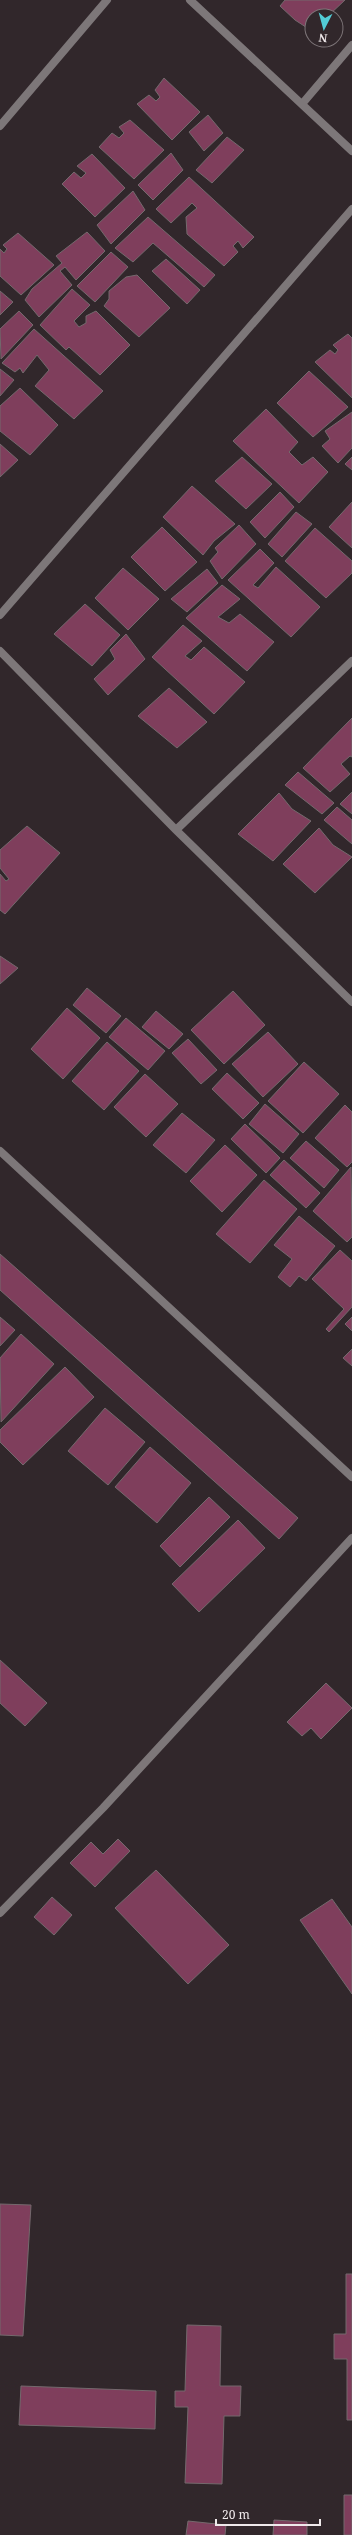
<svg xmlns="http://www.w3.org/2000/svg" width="352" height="2535" font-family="'Noto Serif',serif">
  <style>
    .building { fill: #7f3e5c; stroke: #74696d }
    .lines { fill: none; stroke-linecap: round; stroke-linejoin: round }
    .minor { stroke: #7d7779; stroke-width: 8 }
    .tertiary { stroke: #7d7779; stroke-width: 8 }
  </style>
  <rect width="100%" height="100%" fill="#31272b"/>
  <!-- building -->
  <path class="building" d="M285,0H345L328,16H312V31L295,20L280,6Z
    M164,78L200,112L172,140L137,104L149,95L156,101L160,97L155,90Z
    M208,115L223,133L204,151L189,132Z
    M130,120L164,150L134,179L99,147L112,133L119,138L124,133L119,127Z
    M227,137L244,150L212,183L196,170Z
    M171,153L183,170L153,200L138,185Z
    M92,154L125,188L95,217L62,184L74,172L81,178L86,173L77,166Z
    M189,177L254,237L243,248L238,241L233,246L238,252L224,266L187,234L186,217L197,208L192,203L171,223L156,209Z
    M133,191L145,210L111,244L97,225Z
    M148,217L215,275L204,287L153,243L133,262L115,248Z
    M87,232L105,251L76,280L65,267L60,271L72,285L39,317L25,300L32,289L62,263L56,256Z
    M18,233L54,265L21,295L0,276V249L4,253L7,249L3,245Z
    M111,252L128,267L95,302L77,286Z
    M166,259L200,290L187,304L152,271Z
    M137,275L170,308L139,337L104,306L109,299V291L126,277Z
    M72,289L90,305L74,321L79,327L86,323V316L96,311L130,345L100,375L69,347L66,350L40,325Z
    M0,291L13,302L0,315Z
    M19,311L33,325L1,359L0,329Z
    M34,329L103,391L74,419L35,386L49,370L37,355L23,373L20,368L15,372L2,363Z
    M348,334L352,338V398L315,362L330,350L335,354L338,350L333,345Z
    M0,369L14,380L0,396Z
    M309,371L348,407L313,437L277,403Z
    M20,388L58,425L30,455L0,431V406Z
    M266,409L298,442L289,452L302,465L313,457L328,472L299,503L233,441Z
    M352,412V448L338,463L322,446L330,439L325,431Z
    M0,444L18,460L0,477Z
    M242,457L272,484L246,509L215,481Z
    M352,457V470L345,464Z
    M192,486L235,524L214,541L203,555L163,517Z
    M280,492L294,507L265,538L250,522Z
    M352,502V548L329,527Z
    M296,512L312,524L282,557L268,544Z
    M239,525L256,544L222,579L210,561L218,552L215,548Z
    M162,527L197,562L165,591L131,557Z
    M315,528L352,561V573L326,598L285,561Z
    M260,549L274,563L253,585L258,588L276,567L320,607L291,637L228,580Z
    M123,568L159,599L128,630L95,598Z
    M207,569L218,583L187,612L171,599Z
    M222,585L240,599L218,617L229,623L240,614L274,642L247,671L186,618Z
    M85,604L120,635L92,666L54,634Z
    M183,625L202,641L185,656L191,660L204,647L245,682L214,714L152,657Z
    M126,634L145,659L108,695L94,679L115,659L110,650Z
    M169,688L207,722L177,748L138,716Z
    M352,718V757L350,756L341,764L350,774L330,792L303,768Z
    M298,772L334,803L322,814L285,785Z
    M352,792V814L340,804Z
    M279,793L292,809L311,821L273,861L238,834Z
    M337,807L352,820V844L324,820Z
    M27,826L60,853L5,914L0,910V874L6,881L9,879L0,868V850Z
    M319,828L333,845L352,857L315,893L283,864Z
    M0,956L18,968L0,984Z
    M87,988L121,1016L106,1033L73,1005Z
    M233,991L265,1025L224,1064L191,1030Z
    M67,1008L100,1038L63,1079L31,1049Z
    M156,1011L183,1034L169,1049L142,1027Z
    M126,1018L165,1051L148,1070L109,1037Z
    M268,1032L298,1064L263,1097L232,1064Z
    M188,1039L217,1070L201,1084L172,1053Z
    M107,1042L139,1071L104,1110L72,1081Z
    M304,1062L339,1094L303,1133L268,1101Z
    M227,1073L259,1103L243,1119L212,1089Z
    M145,1074L178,1104L146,1137L114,1107Z
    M265,1104L299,1134L283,1153L249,1124Z
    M345,1105L352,1112V1162L347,1167L315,1138Z
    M182,1113L215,1140L186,1173L153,1145Z
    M245,1124L280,1158L266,1173L231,1139Z
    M306,1141L339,1170L324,1188L290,1158Z
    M225,1145L257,1175L222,1212L190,1181Z
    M284,1160L320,1193L306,1208L270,1175Z
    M351,1167L352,1237L347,1242L313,1211Z
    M264,1180L297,1209L250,1263L216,1234Z
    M299,1216L335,1246L306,1281L299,1276L290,1287L278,1277L292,1259L274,1245Z
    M340,1250L352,1261V1307L329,1332L326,1329L344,1309L312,1279Z
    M0,1254L298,1518L279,1539L0,1290Z
    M0,1317L15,1330L0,1346Z
    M352,1317V1331L345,1324Z
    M21,1334L54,1364L1,1422L0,1358Z
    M352,1349V1366L343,1358Z
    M65,1367L94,1397L23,1465L0,1442V1430Z
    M105,1408L145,1442L108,1485L68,1451Z
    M150,1447L191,1483L157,1523L115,1487Z
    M209,1497L230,1517L180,1567L160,1546Z
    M238,1520L265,1548L199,1612L172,1584Z
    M0,1660L47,1703L25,1726L0,1703Z
    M326,1683L352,1708L321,1739L311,1728L302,1736L287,1722Z
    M118,1839L130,1851L95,1887L70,1863L91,1842L103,1854Z
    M156,1870L229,1945L188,1984L115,1908Z
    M52,1897L72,1915L54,1935L34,1917Z
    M332,1899L352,1927V1994L300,1920Z
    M0,2204L31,2205L23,2336L0,2335Z
    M346,2274H352V2420H347V2359H334V2334H346Z
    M187,2325L221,2326L220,2386H241L240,2416H224L222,2484L185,2483L188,2407H175V2391H185Z
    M21,2386L156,2391L155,2429L19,2425Z
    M344,2495H352V2535H344Z
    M274,2520L307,2522V2535H273Z
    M188,2521L226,2525L225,2535H186Z"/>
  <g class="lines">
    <!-- minor -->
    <path class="minor" d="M190,0L352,151
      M302,104L352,45
      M0,126L107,0
      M0,615L352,209
      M0,651L176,830L352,1002
      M176,830L352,661
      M0,1913L103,1808L352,1538"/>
    <!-- tertiary -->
    <path class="tertiary" d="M0,1151L352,1477"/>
  </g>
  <!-- north arrow -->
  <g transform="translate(324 28) rotate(186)"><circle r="19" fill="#31272b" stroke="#7d7578"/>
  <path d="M0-3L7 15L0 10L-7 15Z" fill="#52ccd6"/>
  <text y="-6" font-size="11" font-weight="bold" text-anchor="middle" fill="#efe9eb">N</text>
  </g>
  <!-- scale -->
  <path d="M216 2519v6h104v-6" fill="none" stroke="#efe9eb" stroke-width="2"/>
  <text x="222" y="2519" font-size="12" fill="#efe9eb" stroke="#31272b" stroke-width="3" paint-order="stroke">20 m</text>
</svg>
